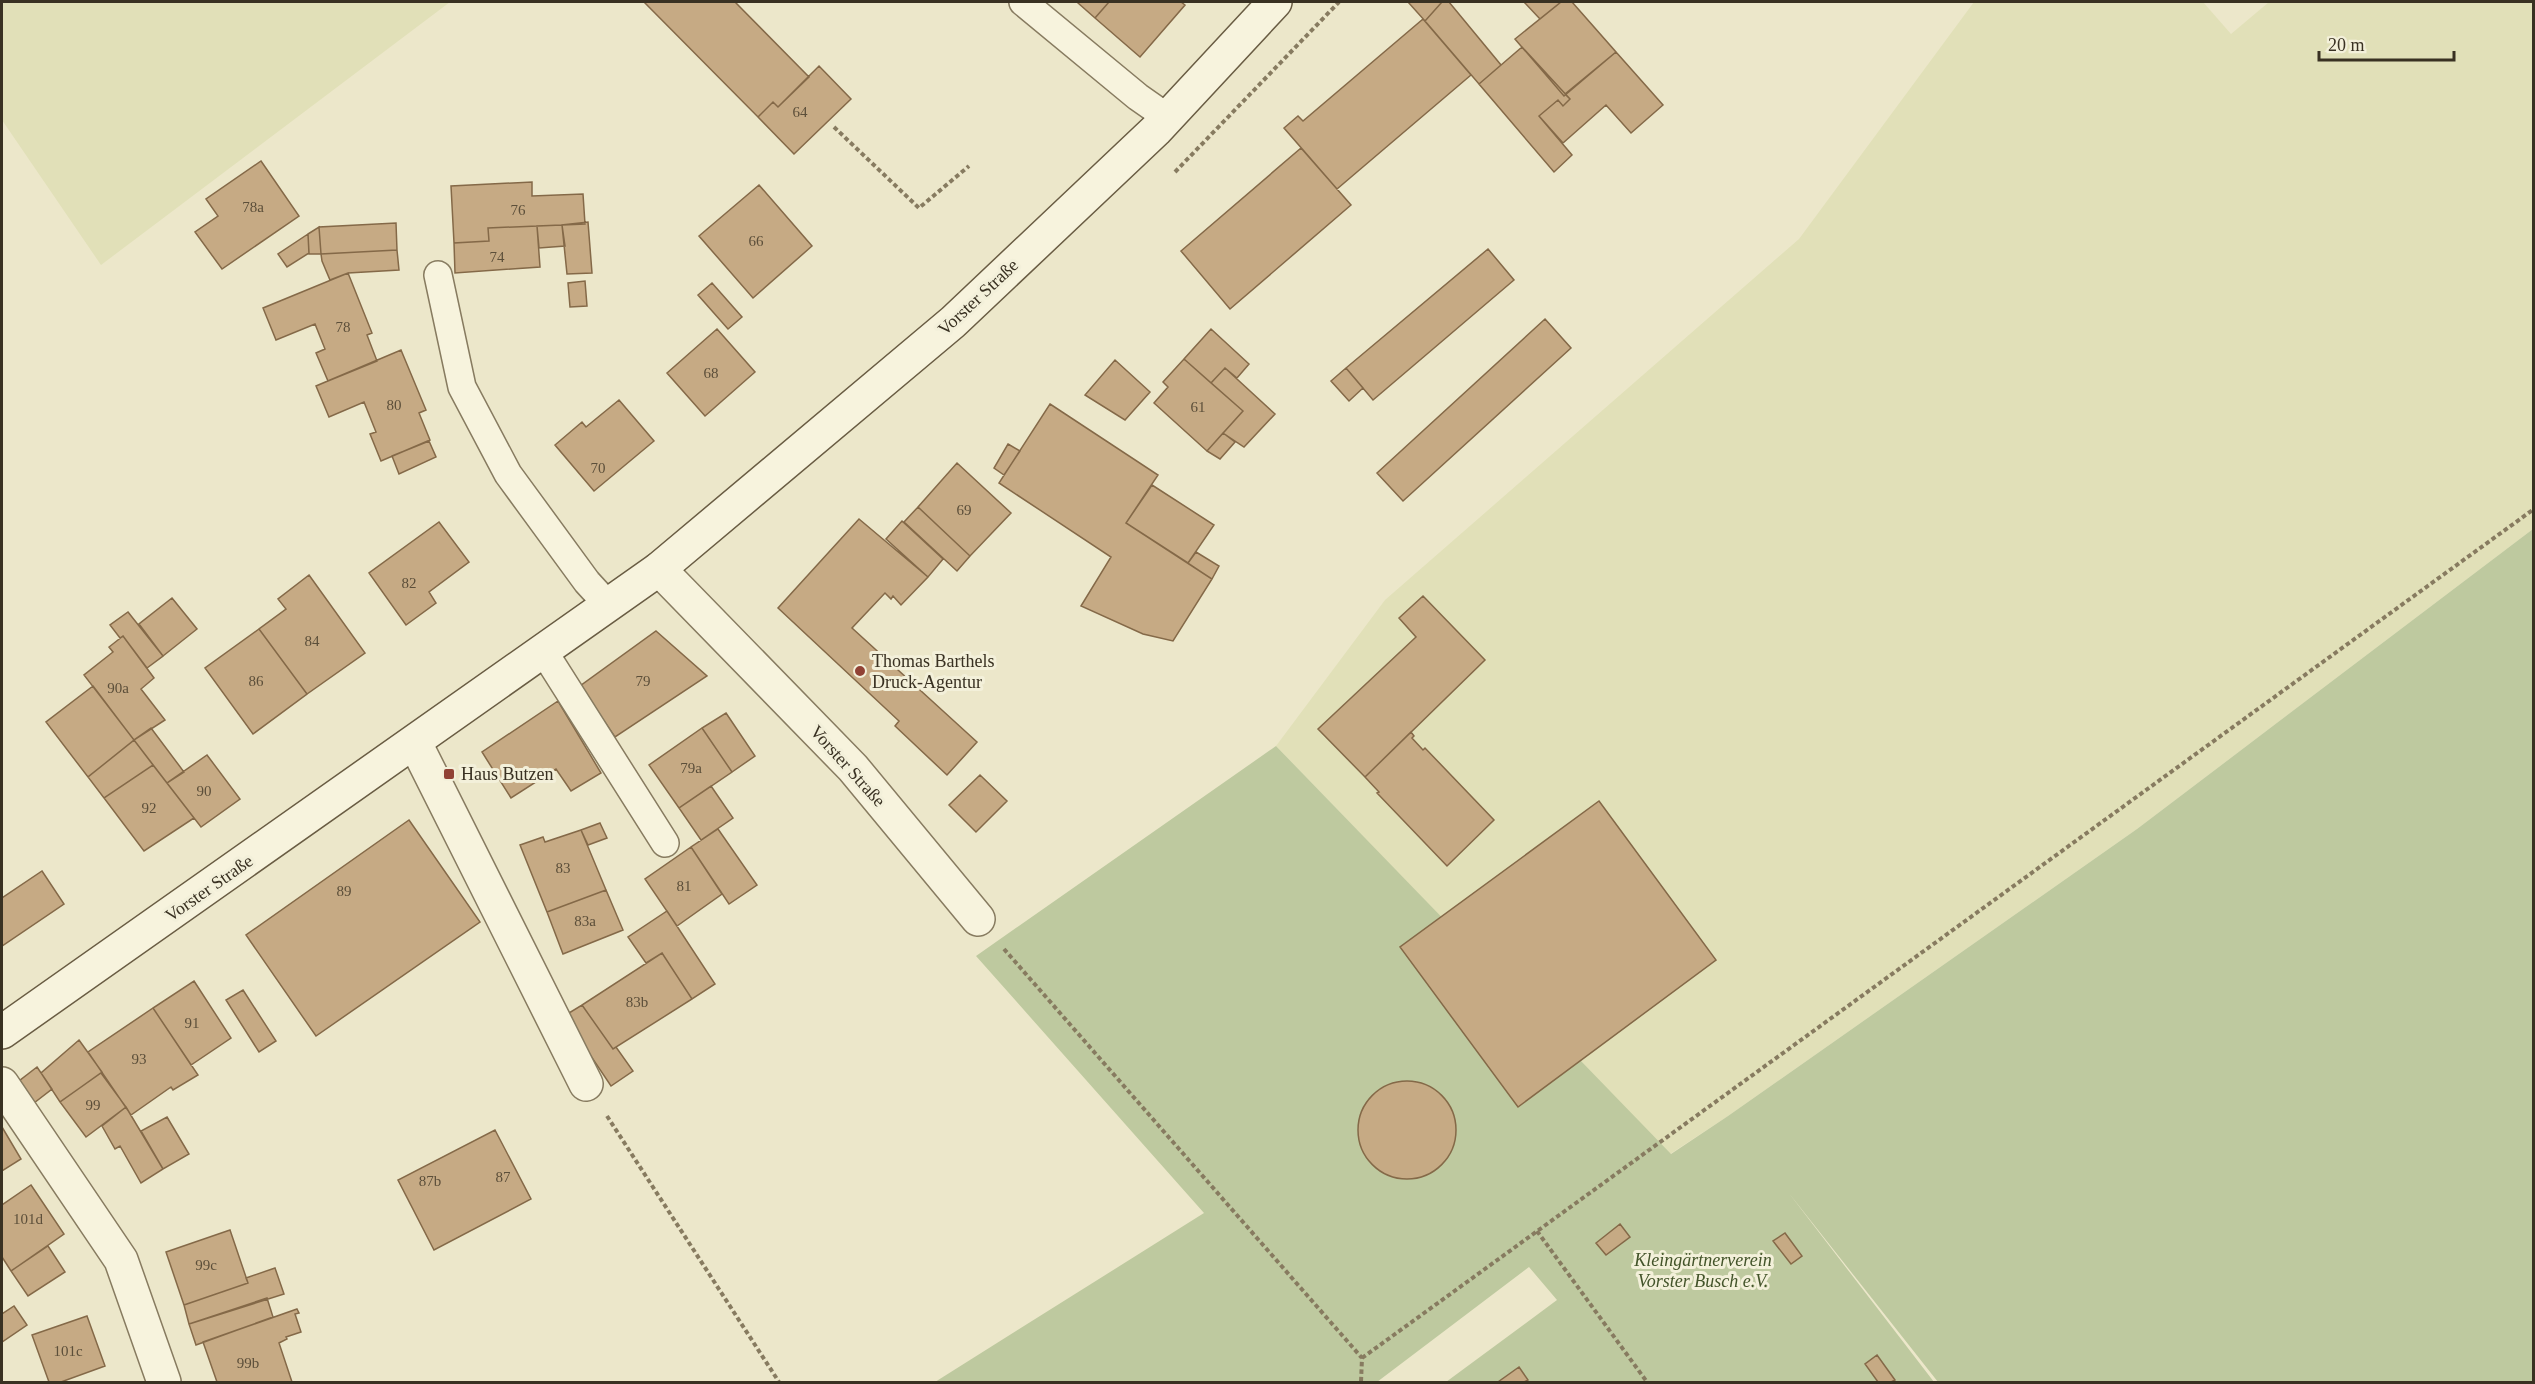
<svg xmlns="http://www.w3.org/2000/svg" width="2535" height="1384" font-family="'Times New Roman',serif">
  <style>
    .farmland { fill: #e1e0b8 }
    .green { fill: #bec99f }
    .building { fill: #c6aa84; stroke: #846948; stroke-width: 1.5 }
    .lines { fill: none; stroke-linecap: round; stroke-linejoin: round }
    .lane-casing { stroke: #877b60; stroke-width: 30 }
    .street-casing { stroke: #877b60; stroke-width: 36 }
    .secondary-casing { stroke: #695c43; stroke-width: 36 }
    .path { stroke: #877b60; stroke-width: 4; stroke-dasharray: 4.5 3; stroke-linecap: butt }
    .lane { stroke: #f7f3dd; stroke-width: 27 }
    .street { stroke: #f7f3dd; stroke-width: 33 }
    .secondary { stroke: #f7f3dd; stroke-width: 33 }
    .poi-dot { fill: #914235; stroke: #f3f0da; stroke-width: 2 }
    .labels { text-anchor: middle; stroke-width: 6; stroke-linejoin: round; paint-order: stroke }
    .number-label { font-size: 15px; fill: #5c4f3a }
    .street-label { font-size: 18px; fill: #393122; stroke: #f3f0da }
    .poi-label { font-size: 18px; fill: #393122; stroke: #f3f0da; text-anchor: start }
    .park-label { font-size: 18px; font-style: italic; fill: #43542a; stroke: #f3f0da }
  </style>
  <rect width="100%" height="100%" fill="#ece7ca"/>
  <!-- farmland -->
  <path class="farmland" d="M2,2H450L101,265L2,120Z
    M1974,2H2203L2231,34L2269,2H2533V529L2137,829L1728,1116L1670,1154L1276,746L1385,600L1799,239Z"/>
  <!-- green -->
  <path class="green" d="M2533,529V1382H1938L1788,1192L1934,1382H1446L1557,1300L1529,1267L1377,1382H935L1204,1213L976,956L1276,746L1671,1154L1728,1116L2137,829Z"/>
  <!-- building -->
  <path class="building" d="M644,2H735L809,77L778,107L773,102L758,117Z
    M1079,2H1109L1095,18L1078,3Z
    M1109,2H1181L1185,5L1140,57L1095,18Z
    M1408,2H1442L1425,21Z
    M1442,2H1449L1501,65L1479,84L1425,21Z
    M1524,2H1561L1540,19Z
    M1561,2H1572L1616,52L1564,96L1515,39Z
    M1423,19L1471,75L1337,189L1284,128L1298,116L1303,121Z
    M1522,47L1570,99L1563,106L1558,100L1539,116L1572,155L1554,172L1479,84Z
    M1616,52L1663,105L1631,133L1606,105L1563,143L1539,116L1558,100L1563,106L1570,99L1565,94Z
    M819,66L851,99L794,154L758,117L773,102L778,107Z
    M1301,148L1351,205L1230,309L1181,251Z
    M261,161L299,216L222,269L195,232L218,216L206,199Z
    M532,182V196L583,194L585,224L488,228L489,241L454,243L451,186Z
    M759,185L812,246L753,298L699,236Z
    M588,222L592,273L567,274L562,225Z
    M396,223L397,250L321,254L319,227Z
    M562,225L565,246L539,248L537,226Z
    M537,226L540,267L455,273L454,243L489,241L488,228Z
    M319,227L321,254H309L308,234Z
    M308,234L309,253L287,267L278,254Z
    M1488,249L1514,280L1373,400L1346,368Z
    M397,250L399,270L348,273L330,280L322,261L321,254Z
    M348,273L372,333L367,335L377,361L328,381L316,353L325,349L315,324L276,340L263,308Z
    M585,281L587,306L570,307L568,283Z
    M712,283L742,317L728,329L698,295Z
    M1545,319L1571,348L1403,501L1377,473Z
    M717,329L755,372L705,416L667,373Z
    M1211,329L1249,364L1237,378L1225,368L1211,383L1184,359Z
    M401,350L426,410L419,413L430,440L381,461L370,434L376,432L364,402L329,417L316,386Z
    M1184,359L1243,411L1207,451L1154,403L1168,387L1163,382Z
    M1115,360L1150,392L1125,420L1085,395Z
    M1225,368L1275,414L1244,447L1223,433L1243,411L1211,383Z
    M1346,368L1363,388L1349,401L1331,381Z
    M619,400L654,441L594,491L555,445L582,422L586,427Z
    M1050,404L1158,475L1126,523L1212,579L1173,641L1143,634L1081,606L1111,557L999,483Z
    M1223,433L1235,442L1220,459L1207,451Z
    M429,441L436,457L399,474L392,456Z
    M1008,444L1020,451L1004,475L994,468Z
    M957,463L1011,513L970,556L918,507Z
    M1152,485L1214,525L1188,563L1126,523Z
    M918,507L970,556L957,571L904,522Z
    M859,519L928,577L901,605L893,596L891,599L885,593L852,628L977,742L947,775L895,726L899,721L778,608Z
    M902,521L943,559L928,577L886,539Z
    M439,522L469,562L429,592L436,603L406,625L369,573Z
    M1196,552L1219,566L1212,579L1188,563Z
    M309,575L365,653L307,694L259,629L286,609L278,599Z
    M1423,596L1485,660L1365,777L1318,729L1416,637L1399,618Z
    M172,598L197,629L163,656L139,624Z
    M128,612L163,656L147,668L123,636L120,638L110,625Z
    M259,629L307,694L253,734L205,668Z
    M656,631L707,676L615,737L580,686Z
    M123,636L154,678L141,689L165,720L134,740L84,675L113,652L109,647Z
    M93,686L134,740L88,777L46,722Z
    M558,701L601,773L571,791L556,769L511,798L482,752Z
    M726,713L755,756L732,772L702,728Z
    M151,728L184,772L167,783L134,740Z
    M702,728L732,772L679,808L649,765Z
    M1411,732L1414,736L1412,738L1423,750L1425,748L1494,820L1447,866L1377,793L1379,792L1365,777Z
    M134,740L153,765L104,798L88,777Z
    M207,755L240,799L201,827L167,783Z
    M153,765L194,818L144,851L104,798Z
    M980,775L1007,801L976,832L949,805Z
    M711,786L733,818L701,840L679,808Z
    M1599,801L1716,960L1518,1107L1400,947Z
    M409,820L480,922L316,1036L246,935Z
    M600,823L607,838L588,845L581,830Z
    M718,829L757,885L729,904L691,847Z
    M581,830L606,890L547,912L520,845L543,837L545,842Z
    M691,847L722,894L677,926L645,879Z
    M42,871L64,904L2,946V898Z
    M606,890L623,930L563,954L547,912Z
    M667,911L715,984L692,999L662,953L646,963L628,937Z
    M662,953L692,999L613,1049L582,1005Z
    M194,981L231,1038L191,1065L153,1008Z
    M243,990L276,1041L259,1052L226,1000Z
    M582,1005L613,1049L616,1047L633,1071L611,1086L564,1016Z
    M153,1008L198,1075L173,1090L171,1087L131,1115L88,1052Z
    M79,1040L102,1072L60,1102L41,1073Z
    M37,1067L52,1089L34,1103L19,1081Z
    M101,1073L126,1107L86,1137L60,1102Z
    M1358 1130a49 49 0 1 1 98 0a49 49 0 1 1-98 0Z
    M126,1107L163,1169L141,1183L120,1146L115,1149L102,1126Z
    M167,1117L189,1154L163,1169L141,1131Z
    M2,1127L21,1159L2,1171Z
    M495,1130L531,1199L434,1250L398,1180Z
    M31,1185L64,1234L11,1271L2,1257V1205Z
    M1620,1224L1630,1237L1606,1255L1596,1243Z
    M230,1230L248,1283L184,1305L166,1252Z
    M1785,1233L1802,1256L1791,1264L1773,1241Z
    M48,1246L65,1272L28,1296L11,1271Z
    M275,1268L284,1294L189,1324L184,1305L248,1283L246,1278Z
    M267,1298L273,1317L196,1345L189,1324Z
    M14,1306L27,1325L2,1342V1314Z
    M297,1309L299,1313L295,1314L301,1332L286,1337L287,1339L279,1343L292,1382H217L203,1342Z
    M87,1316L105,1366L61,1382H49L32,1335Z
    M1877,1355L1895,1380L1891,1382H1878L1865,1364Z
    M1519,1367L1528,1380L1524,1382H1498Z"/>
  <g class="lines">
    <defs>
      <path id="lane" d="M1023,2L1138,97L1168,118
        M438,275L462,387L508,474L587,582L609,606
        M544,652L665,843"/>
      <path id="street" d="M659,569L853,768L978,919
        M415,743L586,1084
        M2,1084L121,1260L164,1382"/>
      <path id="secondary" d="M2,1032L659,569L953,322L1156,130L1275,2"/>
    </defs>
    <!-- lane casing -->
    <use href="#lane" class="lane-casing"/>
    <!-- street casing -->
    <use href="#street" class="street-casing"/>
    <!-- secondary casing -->
    <use href="#secondary" class="secondary-casing"/>
    <!-- path -->
    <path class="path" d="M834,127L919,208L969,166
      M1175,172L1339,2
      M1004,949L1362,1358L1361,1382
      M607,1116L779,1382
      M1537,1231L1647,1382
      M1362,1358L2534,509"/>
    <!-- lane -->
    <use href="#lane" class="lane"/>
    <!-- street -->
    <use href="#street" class="street"/>
    <!-- secondary -->
    <use href="#secondary" class="secondary"/>
  </g>
  <!-- markers -->
  <g class="poi-dot">
    <circle cx="860" cy="671" r="6"/>
    <rect x="443" y="768" width="12" height="12" rx="3"/>
  </g>
  <g class="labels">
    <!-- number labels -->
    <g class="number-label">
      <text x="800" y="117">64</text>
      <text x="253" y="212">78a</text>
      <text x="518" y="215">76</text>
      <text x="756" y="246">66</text>
      <text x="497" y="262">74</text>
      <text x="343" y="332">78</text>
      <text x="711" y="378">68</text>
      <text x="394" y="410">80</text>
      <text x="1198" y="412">61</text>
      <text x="598" y="473">70</text>
      <text x="964" y="515">69</text>
      <text x="409" y="588">82</text>
      <text x="312" y="646">84</text>
      <text x="256" y="686">86</text>
      <text x="643" y="686">79</text>
      <text x="118" y="693">90a</text>
      <text x="691" y="773">79a</text>
      <text x="204" y="796">90</text>
      <text x="149" y="813">92</text>
      <text x="563" y="873">83</text>
      <text x="684" y="891">81</text>
      <text x="344" y="896">89</text>
      <text x="585" y="926">83a</text>
      <text x="637" y="1007">83b</text>
      <text x="192" y="1028">91</text>
      <text x="139" y="1064">93</text>
      <text x="93" y="1110">99</text>
      <text x="503" y="1182">87</text>
      <text x="430" y="1186">87b</text>
      <text x="28" y="1224">101d</text>
      <text x="206" y="1270">99c</text>
      <text x="68" y="1356">101c</text>
      <text x="248" y="1368">99b</text>
    </g>
    <!-- street labels -->
    <g class="street-label">
      <text transform="translate(978 297) rotate(-43)" y="6">Vorster Straße</text>
      <text transform="translate(848 766) rotate(48)" y="6">Vorster Straße</text>
      <text transform="translate(209 888) rotate(-35)" y="6">Vorster Straße</text>
    </g>
    <!-- poi labels -->
    <g class="poi-label">
      <text x="872" y="667">Thomas Barthels<tspan x="872" dy="21">Druck-Agentur</tspan></text>
      <text x="461" y="780">Haus Butzen</text>
    </g>
    <!-- park labels -->
    <g class="park-label">
      <text x="1703" y="1266">Kleingärtnerverein<tspan x="1703" dy="21">Vorster Busch e.V.</tspan></text>
    </g>
  </g>
  <!-- border -->
  <rect width="2535" height="1384" fill="none" stroke="#393122" stroke-width="6"/>
  <!-- scale -->
  <path d="M2319 51v9h135v-9" fill="none" stroke="#393122" stroke-width="3"/>
  <text x="2328" y="51" font-size="18" fill="#393122" stroke="#f3f0da" stroke-width="4.5" paint-order="stroke">20 m</text>
</svg>
